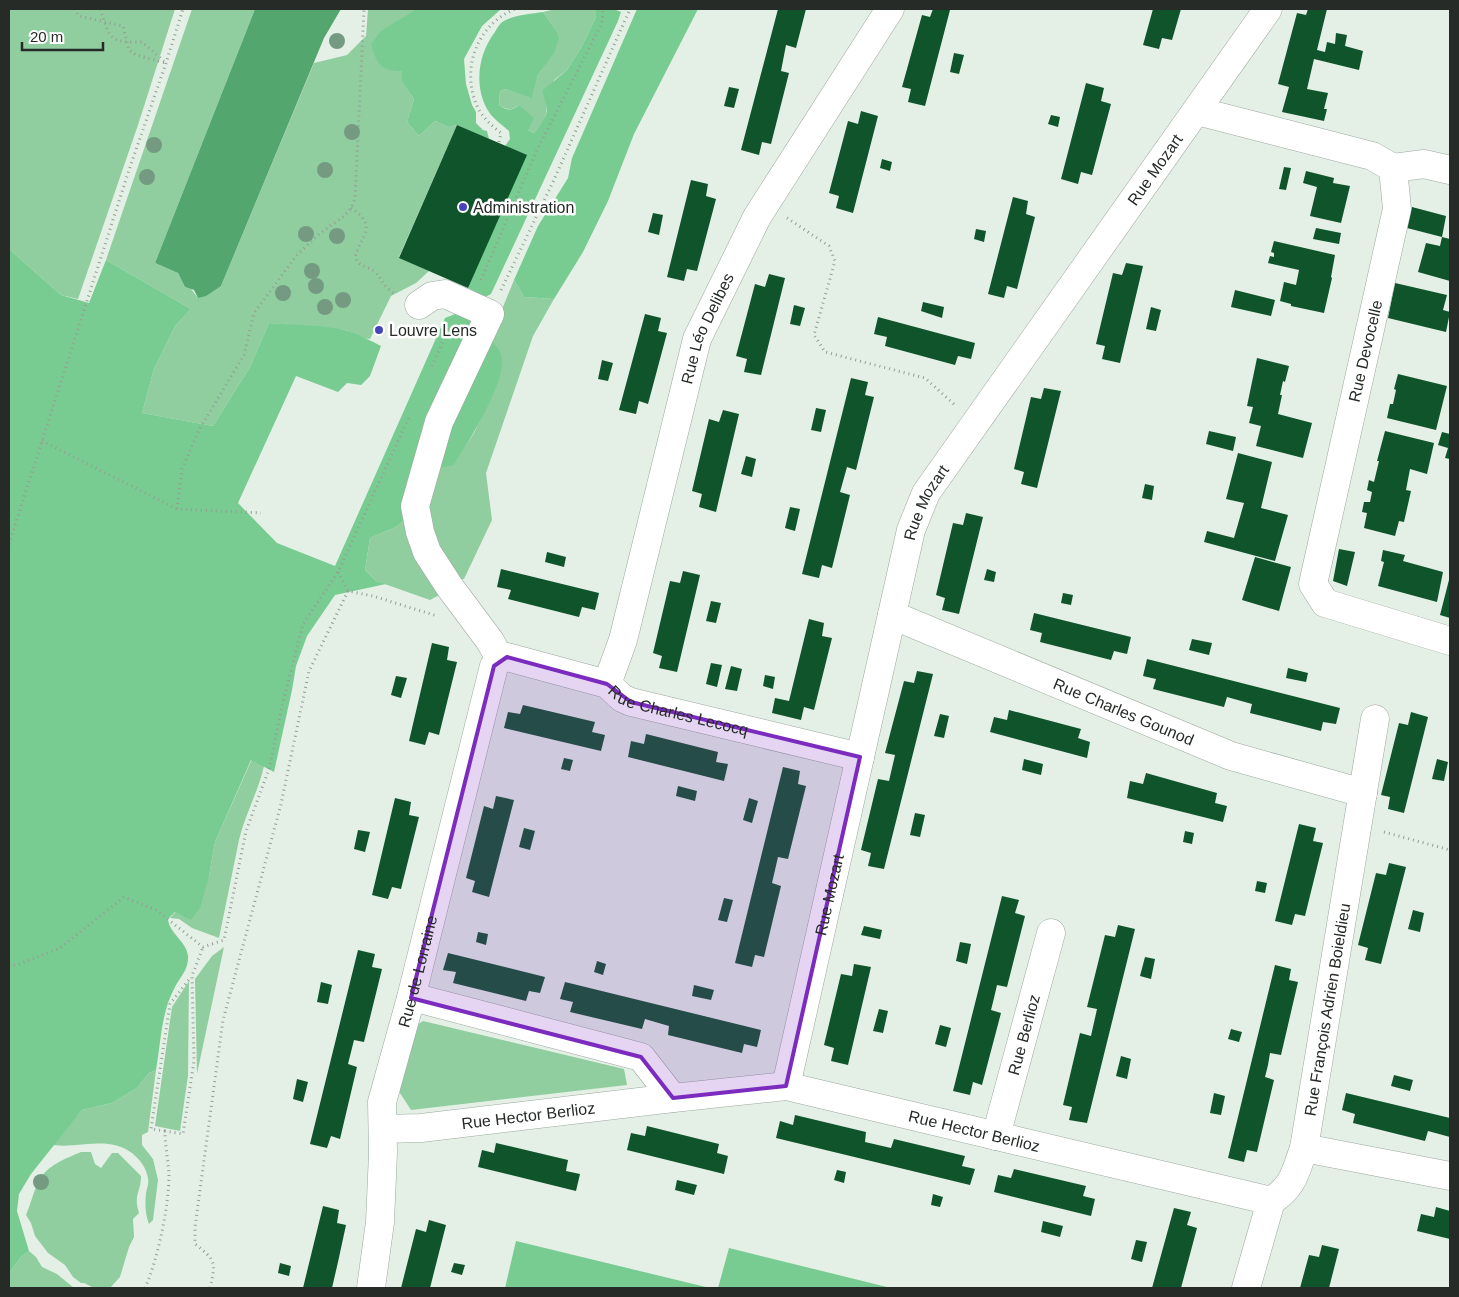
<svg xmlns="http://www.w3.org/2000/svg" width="1459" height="1297" font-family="Helvetica,sans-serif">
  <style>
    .green { fill: #90cea0 }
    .forest { fill: #79cc91 }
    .water { fill: #53a66d }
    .building { fill: #0f542b }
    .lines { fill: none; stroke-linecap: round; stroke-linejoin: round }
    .minor-casing { stroke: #9ca89f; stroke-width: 29 }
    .path { stroke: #949d95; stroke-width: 3; stroke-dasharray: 1 4; stroke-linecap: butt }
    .minor { stroke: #fff; stroke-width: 28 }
    .tree { fill: #749b81 }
    .marked { fill: #7b2cbf; fill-opacity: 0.2; stroke: #7b2cbf; stroke-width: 4; stroke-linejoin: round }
    .poi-dot { fill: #4544ba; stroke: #fff; stroke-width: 2 }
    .labels { text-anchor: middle; stroke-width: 5; stroke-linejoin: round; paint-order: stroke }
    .street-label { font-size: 16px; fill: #262b27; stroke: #fff }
    .poi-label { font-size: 16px; fill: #262b27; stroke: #fff; text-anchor: start }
  </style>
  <rect width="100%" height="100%" fill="#e4f0e6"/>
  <!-- green -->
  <path class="green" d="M9,9H175L138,125L78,299L61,295L9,249Z
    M192,9H255L155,263L178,273L185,287L191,289L198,298L221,286L314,63L347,55L366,36L368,9H413L401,81L414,99L407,122L419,136L435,121L448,127L457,125L399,257L429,271L416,283L391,296L370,339L362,338L346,330L269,323L250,367L213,426L142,413L154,369L175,326L191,309L106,260Z
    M555,9H596V17L582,46L567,70L554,80L547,104L545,121L534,133L528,130L519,105C511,111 507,110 499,105L500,91L506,89L532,97L538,75L545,65L555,29L543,12Z
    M514,280L524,297L554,299L533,336L486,473L492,520L464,579H457L437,548L424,499L430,470L454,464L474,433L491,397L490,339Z
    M407,518L443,593L430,600L376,581L365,570L370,538L396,527Z
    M252,759L264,766C258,792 245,815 239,840L219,938L192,928L179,919L170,918L209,876L215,842Z
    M224,947L197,1074L195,979L212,956Z
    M189,981L188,1076L180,1131L155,1126L172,1007Z
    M423,1021L624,1069L627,1085L411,1110L398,1090L412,1028Z
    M156,1070L148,1132L142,1135V1145L153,1159L158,1180L153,1220L149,1224C145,1214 145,1203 146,1193C147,1188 149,1184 148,1178C146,1167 140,1160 132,1153C107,1135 80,1149 53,1145L82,1110L112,1103L137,1088L149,1073Z
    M81,1152H91L95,1164L101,1168L112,1153H118L141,1176C141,1193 133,1194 139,1213L133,1219L134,1237L129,1247L120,1277L110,1288H94L84,1283H81L73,1277L65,1265L48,1253L35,1236L31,1223L26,1215C31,1204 33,1192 39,1181C47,1165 65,1159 81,1152Z
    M29,1251L36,1257L42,1267L57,1274L74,1288H9V1273L21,1257Z"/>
  <!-- forest -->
  <path class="forest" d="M413,9H496L500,10L482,26L464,59L466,84L472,105L476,112V123L483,130L487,131L489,139L457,125L448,127L435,121L419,136L407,122L414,99L401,81L402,71C380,71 377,64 371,44L381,31L412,12Z
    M596,9H614L621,12L618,21L491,294L485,297L468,288L505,146L510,139L509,131C502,125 492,118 487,109C474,85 478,54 495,32C496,30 499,25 501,23C512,15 530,14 543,12L555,29L559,38L554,53L538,75L532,98L506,89L500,91L499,105C508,111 511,111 519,105L534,118L528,130L534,133C548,117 550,111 542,91L567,70L582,46L596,17Z
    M637,9H698L634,134L608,201L583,252L554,299L524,297L514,280L538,226L568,178L572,158Z
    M9,249L61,295L89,303L106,260L191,309L175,326L154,369L142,413L213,426L250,367L269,323C294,325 321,325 345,330C353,332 374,342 381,346L370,376L361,385L347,383L338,392L296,376L238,503L277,543L335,566L445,318L460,312L477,321L407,518L396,527L370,538L365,570L376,581L386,584L335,595L307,636L296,666L292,690L274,772L251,760L215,842L209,876L200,908L191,920L175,912L168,919C169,933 187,942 188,956C189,969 180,977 175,987C161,1012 161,1042 156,1070L149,1073L137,1088L112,1103L82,1110L31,1174L19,1194L17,1211L29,1251L21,1257L9,1273Z
    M490,339C493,343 500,349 501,355C509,379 467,444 454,465L430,470Z
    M516,1241L710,1288H505Z
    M729,1248L891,1288H718Z"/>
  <!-- water -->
  <path class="water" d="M255,9H341L324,38L221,286L206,296L198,298L194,290L185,287L178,273L155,263Z"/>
  <!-- building -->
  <path class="building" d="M778,9H806L796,48L786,45L781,71L789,73L771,144L762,142L759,155L741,150Z
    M933,9L950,10L925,106L908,102L911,89L902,87L922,15L930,17Z
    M1153,9H1181L1172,40L1162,38L1159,49L1143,45Z
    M1308,9H1327L1317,50L1325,52L1327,42L1335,44L1336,33L1347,35L1345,46L1363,51L1359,70L1314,59L1307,89L1328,93L1324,109H1327L1324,121L1282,112L1289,87L1278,84L1297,13L1306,15Z
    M954,53L964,55L959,74L950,72Z
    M1086,83L1104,88L1101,101L1111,104L1092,175L1081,172L1078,184L1061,179Z
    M729,87L739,89L734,108L724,106Z
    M861,111L878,116L853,213L836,208L839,196L829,193L848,121L858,124Z
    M1051,115L1060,117L1058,127L1048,124Z
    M457,125L527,155L468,288L399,258Z
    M882,159L892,162L890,171L880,168Z
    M1284,167L1291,168L1286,190L1279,189Z
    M1306,171L1334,178L1333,183L1350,186L1341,223L1310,216L1317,187L1303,183Z
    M691,180L708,184L706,196L716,199L697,271L687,269L684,281L667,277Z
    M1013,197L1028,201L1026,214L1035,217L1017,289L1007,286L1004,298L988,294Z
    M1412,207L1446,216L1442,237L1407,228Z
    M653,213L663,215L659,235L648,232Z
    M1316,228L1341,233L1339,244L1313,239Z
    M976,229L986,231L984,242L974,239Z
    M1442,237L1450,239V281L1418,272L1426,243L1440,246Z
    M1274,241L1335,255L1331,277L1332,278L1324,313L1291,306V304L1280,301L1284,282L1296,285L1299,270L1268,263L1270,256L1274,257V253L1271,252Z
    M1126,263L1143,266L1120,363L1102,359L1105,346L1096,344L1113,273L1122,275Z
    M769,274L785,278L761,375L744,372L747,359L736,356L755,284L765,287Z
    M1395,283L1447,295L1443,310L1450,312L1446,332L1388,318Z
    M1235,290L1275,300L1271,316L1231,307Z
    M923,302L944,307L942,318L921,311Z
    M794,305L805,308L800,326L790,324Z
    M1151,307L1161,310L1156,331L1146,329Z
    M645,314L661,318L658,331L667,333L648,404L639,401L636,414L619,410Z
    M878,317L975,343L971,359L958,356L955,365L885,346L887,337L874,334Z
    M1257,358L1289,366L1285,382L1283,381L1280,395H1282L1278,414L1312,423L1303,458L1256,446L1261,426L1249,423L1253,407L1247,406Z
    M602,360L613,363L608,381L598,379Z
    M1398,374L1447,386L1436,430L1387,418L1390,404H1393L1396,390L1394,389Z
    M851,378L868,382L865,395L874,397L856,470L847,467L840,492L850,495L832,568L822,565L819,578L802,574Z
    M1044,388L1061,391L1037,488L1021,484L1024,472L1014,469L1031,397L1041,399Z
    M816,408L826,410L821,432L811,430Z
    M723,410L739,414L716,512L699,507L702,494L692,491L709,419L719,422Z
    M1209,431L1236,437L1233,451L1206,444Z
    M1385,431L1434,443L1427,474L1410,469L1406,490L1411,491L1404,522L1399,521L1395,536L1364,528L1367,513L1362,512L1364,502H1370L1372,492L1367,490L1369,480L1374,482L1379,461H1377Z
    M1442,432L1450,434V459L1445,458L1448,448L1438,445Z
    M1238,453L1272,462L1261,508L1288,515L1275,561L1204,542L1207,531L1234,538L1244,503L1226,499Z
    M746,456L756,459L752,477L741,474Z
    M1145,484L1154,486L1152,500L1142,498Z
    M790,507L800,509L795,531L785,528Z
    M966,513L983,517L959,614L942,610L945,598L936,595L953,523L963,525Z
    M1339,549L1355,552L1347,586L1333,581Z
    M1383,550L1405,555L1403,561L1443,572L1437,602L1378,586L1384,562L1381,561Z
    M547,552L566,557L564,567L545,562Z
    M1255,557L1291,567L1279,611L1242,600Z
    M501,569L599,593L595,610L582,607L579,617L508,599L511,590L497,587Z
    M987,569L996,572L994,582L984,580Z
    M683,571L700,575L677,672L659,668L662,656L653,653L670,581L680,583Z
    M1450,576V618L1440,615Z
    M1063,593L1073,595L1071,605L1061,603Z
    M711,601L721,603L716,623L706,621Z
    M1034,613L1131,637L1127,654L1114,651L1111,660L1040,642L1042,633L1030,630Z
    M809,619L824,623L822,636L832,638L814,710L804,707L801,720L772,713L775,698L789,701Z
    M1192,639L1212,643L1209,655L1189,650Z
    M432,643L449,647L447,660L457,662L439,735L429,732L425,745L409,741Z
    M1147,659L1340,708L1336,724L1323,722L1321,731L1250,713L1252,704L1227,697L1224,707L1153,689L1156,679L1143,676Z
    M711,663L722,665L717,687L706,684Z
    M731,666L742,669L737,691L725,689Z
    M1288,668L1308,673L1306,682L1286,678Z
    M917,671L933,674L884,869L868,866L871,853L861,850L878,779L889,781L895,755L885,753L904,681L914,683Z
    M765,675L775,677L773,689L763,686Z
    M396,676L407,678L401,698L391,695Z
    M523,705L595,722L592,732L605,735L601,751L504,728L508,712L520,714Z
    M1009,710L1081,729L1078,738L1090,742L1087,758L990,732L994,717L1007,720Z
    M1411,712L1428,717L1404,813L1388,809L1390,797L1381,795L1399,723L1408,725Z
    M940,714L949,716L944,738L934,736Z
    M646,734L718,752L716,762L728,764L724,781L628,757L631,741L644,744Z
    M564,758L573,760L570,771L561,769Z
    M1024,759L1043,764L1041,775L1022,770Z
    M1437,759L1448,762L1444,781L1432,779Z
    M783,767L800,771L798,784L806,786L788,859L778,857L772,883L781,886L764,957L755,955L752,967L735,963Z
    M1146,773L1217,793L1215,803L1227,806L1223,822L1127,798L1130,781L1143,784Z
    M678,786L697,791L695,801L676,796Z
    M496,796L514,800L489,897L472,892L475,881L466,878L484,806L493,809Z
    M395,798L411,802L409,815L419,817L401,889L392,887L388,899L372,895Z
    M749,798L758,801L752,823L743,820Z
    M915,813L925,815L920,837L910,835Z
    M1299,824L1316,828L1313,841L1323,843L1305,916L1295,914L1292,925L1275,921Z
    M524,828L535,831L530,850L519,847Z
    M358,830L370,832L365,852L354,849Z
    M1185,831L1194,833L1192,844L1183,842Z
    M1389,863L1406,867L1381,964L1365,960L1368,948L1358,945L1376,873L1386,875Z
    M1257,881L1267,883L1265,893L1255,891Z
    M1002,896L1019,900L1015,913L1025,916L1007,987L997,985L994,998L991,1010L1001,1013L982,1085L973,1082L970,1095L953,1091Z
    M724,898L733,900L727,922L718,920Z
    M1413,910L1424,913L1420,932L1408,929Z
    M1118,925L1135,929L1087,1123L1069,1120L1072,1107L1063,1105L1080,1033L1091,1036L1097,1009L1087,1007L1105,935L1115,937Z
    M864,926L882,930L880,939L861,935Z
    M478,932L488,934L486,945L476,942Z
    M960,942L971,944L967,964L956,961Z
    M358,950L375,954L372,967L382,969L364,1042L354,1040L348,1064L357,1067L340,1139L331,1136L327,1148L310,1144Z
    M448,953L545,977L540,993L529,991L526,1001L453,983L456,972L443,970Z
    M1145,957L1155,959L1151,979L1140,976Z
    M597,961L606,964L603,975L594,972Z
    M854,964L871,967L848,1065L831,1061L834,1048L824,1045L841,974L852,976Z
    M1275,965L1291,969L1289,980L1298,982L1281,1055L1270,1053L1268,1065L1265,1077L1274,1080L1257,1152L1247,1150L1244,1162L1228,1158Z
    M321,982L332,985L328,1004L317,1002Z
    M565,982L761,1030L757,1047L744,1044L742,1053L668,1035L669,1026L645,1019L642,1029L570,1012L573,1002L560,999Z
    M694,985L714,990L711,1000L692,996Z
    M879,1009L888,1011L883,1033L873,1031Z
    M940,1025L951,1028L946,1047L935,1044Z
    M1231,1029L1242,1032L1239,1042L1228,1039Z
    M1121,1056L1131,1059L1127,1079L1116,1076Z
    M1394,1075L1413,1080L1410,1091L1391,1086Z
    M297,1079L308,1082L303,1102L293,1099Z
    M1214,1093L1225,1096L1221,1115L1210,1113Z
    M1346,1093L1450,1118V1137L1428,1131L1425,1141L1353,1123L1355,1114L1342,1110Z
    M795,1115L866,1132L865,1142L891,1148L894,1139L965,1156L962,1166L975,1169L970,1185L776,1138L780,1121L793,1125Z
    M647,1126L719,1144L717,1153L728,1156L724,1174L627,1150L631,1133L645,1136Z
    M496,1143L568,1160L566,1171L580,1174L576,1191L478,1167L482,1150L494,1153Z
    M1014,1169L1086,1186L1083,1196L1095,1199L1091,1216L994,1192L998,1175L1011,1178Z
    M837,1170L846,1172L844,1183L834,1180Z
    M677,1180L697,1185L694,1195L675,1190Z
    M933,1194L943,1197L940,1207L931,1205Z
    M323,1206L339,1210L337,1223L346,1225L338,1262L332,1288H303Z
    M1436,1207L1450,1211V1239L1417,1231L1421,1214L1434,1217Z
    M1174,1208L1191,1212L1187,1225L1197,1228L1181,1288H1152Z
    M429,1220L446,1225L430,1288H401L416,1229L426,1232Z
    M1043,1221L1063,1226L1060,1237L1041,1232Z
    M1136,1240L1147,1242L1142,1262L1131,1259Z
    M1322,1245L1339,1249L1329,1288H1300L1309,1255L1319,1257Z
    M280,1263L291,1266L289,1276L278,1273Z
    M454,1263L465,1265L462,1275L451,1272Z"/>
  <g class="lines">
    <defs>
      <g id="minor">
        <path d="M1197,111L1372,156L1393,168L1397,209L1313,584L1325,603L1450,641"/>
        <path d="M1393,168L1424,164L1450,170"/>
        <path d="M419,305L432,296L445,294L490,314L439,422L415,506L420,532L427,552L449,586L490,641L500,659"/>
        <path id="s1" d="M892,615L1231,756L1363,793"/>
        <path id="s2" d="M500,659L507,657L607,684L622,698L631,702L860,757"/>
        <path id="s3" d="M607,684L623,640L697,339L757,217L890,9"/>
        <path d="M411,998L424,1000L641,1057L673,1098"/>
        <path id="s4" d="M786,1086L911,530L926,493L1268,9"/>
        <path id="s5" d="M384,1129L421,1128L673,1098L786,1086L1271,1201"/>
        <path id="s6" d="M996,1136L1051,933"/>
        <path d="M1304,1148L1450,1176"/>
        <path id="s7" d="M371,1288L380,1222L383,1153L382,1102L411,998L494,666L500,659"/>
        <path id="s8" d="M1246,1288L1271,1201C1294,1186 1295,1173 1304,1148L1375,719"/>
      </g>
    </defs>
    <!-- minor casing -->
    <use href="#minor" class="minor-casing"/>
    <!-- path -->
    <path class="path" d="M74,9L79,16L123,26L129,50L136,55L166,63
      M100,9C110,38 108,43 142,42L164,61
      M499,142L501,133C492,126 484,119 478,108C460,71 476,25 515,9
      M351,208C378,226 362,234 355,257C361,269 367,265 375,272C383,280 382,286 395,294
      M787,218L829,246L835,261L814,335L825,352L925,378L956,406
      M481,280L536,152L602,23L603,9
      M501,290L553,182L630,9
      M432,366L450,326
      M42,441L177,509L261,513
      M177,509L182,469L199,430L244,355L254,313L296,256L319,234L344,216L351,208L355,199L364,9
      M9,544L129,170L166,63L183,9
      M338,572L348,591
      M1384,832L1450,850
      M9,965H17L60,948L124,897L156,910L203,947L224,940L246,831L269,769L282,706L303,624L338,572L410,415
      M165,1131L151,1129L170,1004L191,977
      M145,1288C158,1259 169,1206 169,1174C168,1160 165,1145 165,1131L183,1134L194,1061L192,976L203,947
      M210,1288C216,1263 216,1260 195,1244V1227L223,1020L281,804L309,671L348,591L373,596L437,616"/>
    <!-- minor -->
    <use href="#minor" class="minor"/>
  </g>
  <!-- trees -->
  <g class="tree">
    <circle cx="337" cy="41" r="8"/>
    <circle cx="352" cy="132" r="8"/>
    <circle cx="154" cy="145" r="8"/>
    <circle cx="325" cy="170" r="8"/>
    <circle cx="147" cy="177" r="8"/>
    <circle cx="306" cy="234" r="8"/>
    <circle cx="337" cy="236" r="8"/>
    <circle cx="312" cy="271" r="8"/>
    <circle cx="316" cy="286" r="8"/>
    <circle cx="283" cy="293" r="8"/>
    <circle cx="343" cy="300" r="8"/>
    <circle cx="325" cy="307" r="8"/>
    <circle cx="41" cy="1182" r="8"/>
  </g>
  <!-- marked area -->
  <path class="marked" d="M507,657L607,684L631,702L860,757L786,1086L673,1098L641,1057L411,998L494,666Z"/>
  <!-- markers -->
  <g class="poi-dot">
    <circle cx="463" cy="207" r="5"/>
    <circle cx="379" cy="330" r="5"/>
  </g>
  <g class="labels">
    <!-- street labels -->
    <g class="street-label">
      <text dy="6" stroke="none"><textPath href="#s4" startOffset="1006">Rue Mozart</textPath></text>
      <text dy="6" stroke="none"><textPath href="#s3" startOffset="370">Rue Léo Delibes</textPath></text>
      <text transform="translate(1365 351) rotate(-77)" y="6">Rue Devocelle</text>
      <text dy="6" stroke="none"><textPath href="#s4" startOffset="601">Rue Mozart</textPath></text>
      <text dy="6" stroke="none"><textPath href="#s2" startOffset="189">Rue Charles Lecocq</textPath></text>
      <text dy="6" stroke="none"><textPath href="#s1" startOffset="251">Rue Charles Gounod</textPath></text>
      <text dy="6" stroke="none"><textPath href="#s4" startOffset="196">Rue Mozart</textPath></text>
      <text dy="6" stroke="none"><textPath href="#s7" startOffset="322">Rue de Lorraine</textPath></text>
      <text dy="6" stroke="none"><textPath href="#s8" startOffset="295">Rue François Adrien Boieldieu</textPath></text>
      <text dy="6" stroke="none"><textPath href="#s6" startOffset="105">Rue Berlioz</textPath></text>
      <text dy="6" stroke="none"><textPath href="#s5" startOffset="145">Rue Hector Berlioz</textPath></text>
      <text dy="6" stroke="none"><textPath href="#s5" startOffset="598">Rue Hector Berlioz</textPath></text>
    </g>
    <!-- poi labels -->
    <g class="poi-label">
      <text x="473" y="213">Administration</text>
      <text x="389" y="336">Louvre Lens</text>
    </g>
  </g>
  <!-- border -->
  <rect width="1459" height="1297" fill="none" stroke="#262b27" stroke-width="20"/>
  <!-- scale -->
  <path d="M22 42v8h81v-8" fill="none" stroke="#262b27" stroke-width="2.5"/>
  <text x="30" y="42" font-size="15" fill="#262b27" stroke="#ffffff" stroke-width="4" paint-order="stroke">20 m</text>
</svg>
